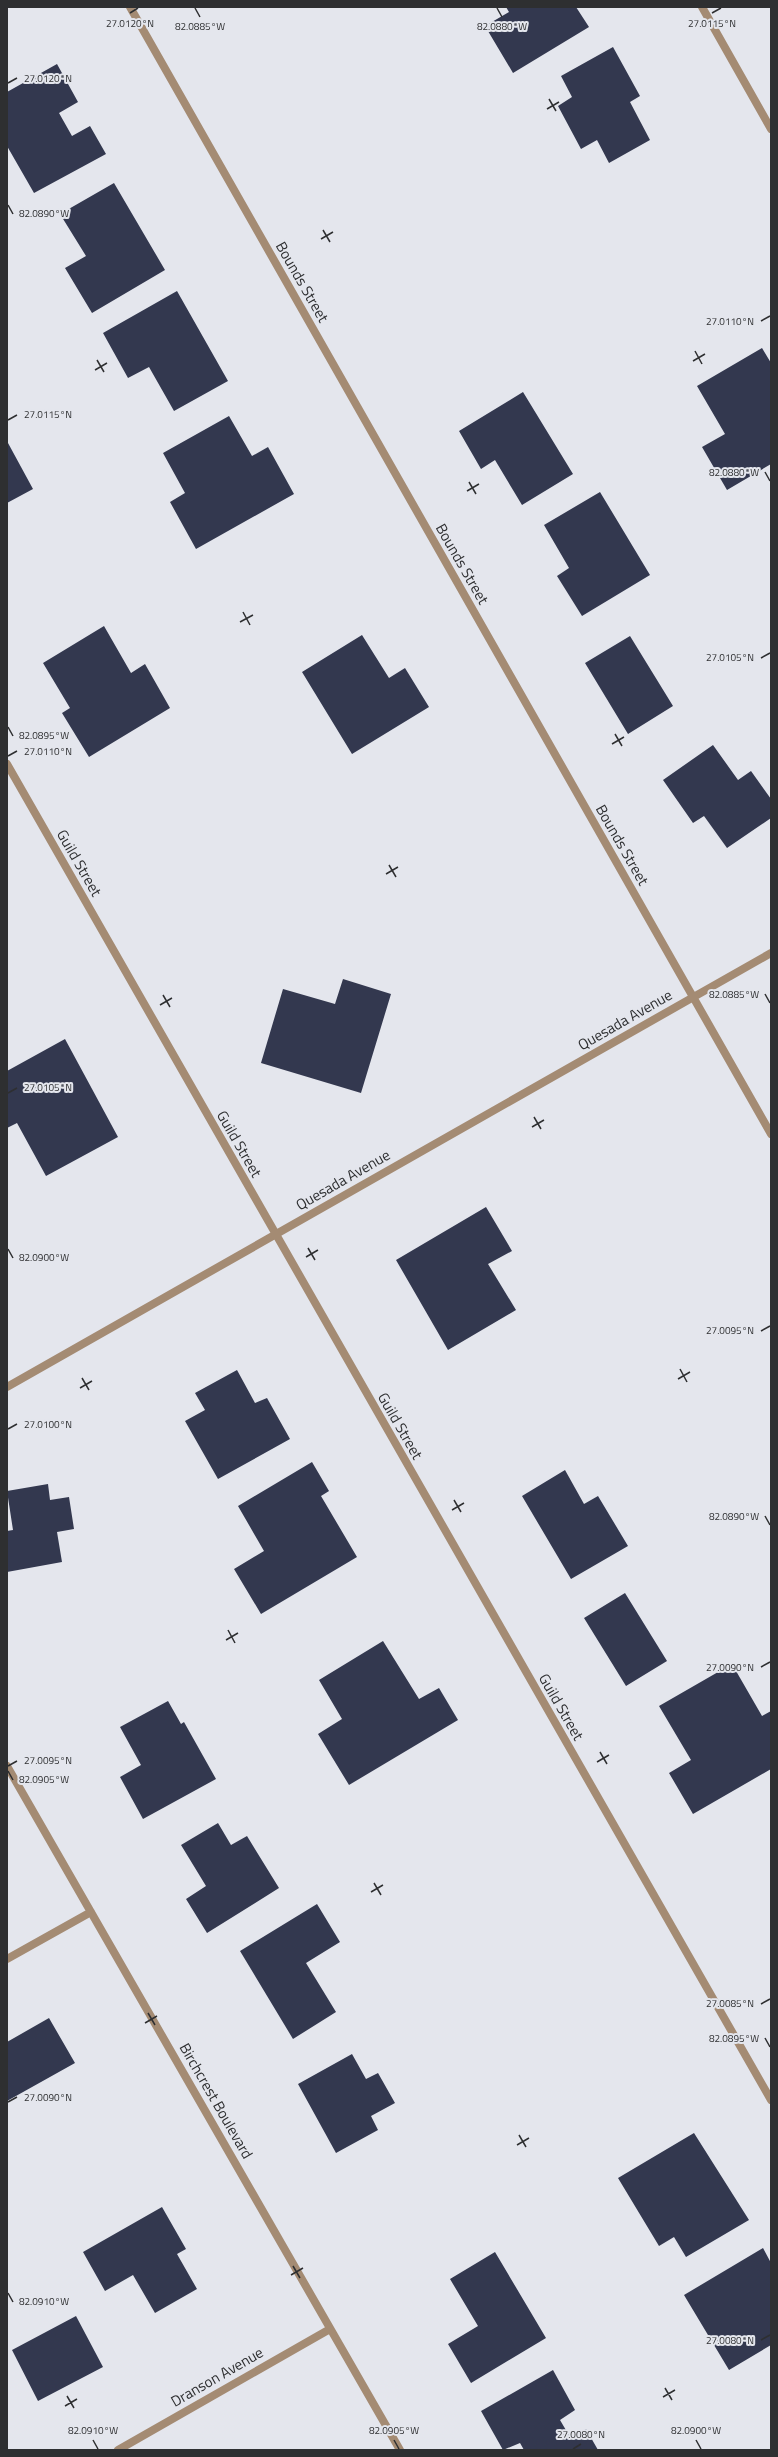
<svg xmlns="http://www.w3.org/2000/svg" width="778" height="2457" font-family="'Titillium Web',sans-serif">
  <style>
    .building { fill: #33384f }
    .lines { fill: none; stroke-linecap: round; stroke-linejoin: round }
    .minor { stroke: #a48b73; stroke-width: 8 }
    .ticks { fill: none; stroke: #2e2f31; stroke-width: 1.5 }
    .labels { text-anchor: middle; stroke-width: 4; stroke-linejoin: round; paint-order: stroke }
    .street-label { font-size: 15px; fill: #2e2f31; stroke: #e4e6ed }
    .ticks-label { font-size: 10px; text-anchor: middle; fill: #2e2f31; stroke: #e4e6ed; stroke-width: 4; stroke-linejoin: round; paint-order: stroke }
  </style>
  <rect width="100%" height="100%" fill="#e4e6ed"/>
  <!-- building -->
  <path class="building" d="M506,7H576L589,27L513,73L485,26L509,12Z
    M613,47L640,96L630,102L650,140L609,163L597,140L581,149L558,106L572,97L561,76Z
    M57,64L78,102L59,113L72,136L90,126L106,154L34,193L7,146V92Z
    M114,183L165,270L92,313L65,268L86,256L60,214Z
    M177,291L228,381L174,411L149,367L128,378L103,333Z
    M762,348L771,363V464L727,490L702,447L725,434L697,386Z
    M523,392L573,474L522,505L495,460L481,469L459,431Z
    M229,416L252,456L268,447L294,494L196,549L170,502L185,493L163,453Z
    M8,443L33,489L7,503V444Z
    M600,492L650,575L582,616L557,576L569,568L544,525Z
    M104,626L131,673L145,664L170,708L89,757L62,713L70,708L43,663Z
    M362,635L389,678L405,668L429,707L352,754L302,672Z
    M630,636L673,706L628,734L585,663Z
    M713,745L738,780L751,771L771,799V818L727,848L704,816L693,823L663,780Z
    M343,979L391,994L361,1093L261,1063L283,989L335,1004Z
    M65,1039L118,1137L46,1176L17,1123L7,1128V1071Z
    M486,1207L512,1251L488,1264L516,1310L448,1350L396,1260Z
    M237,1370L255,1403L267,1398L290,1439L218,1479L185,1421L205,1410L195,1393Z
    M312,1462L329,1491L321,1496L357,1557L261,1614L234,1569L264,1551L238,1506Z
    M565,1470L584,1504L598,1496L628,1546L571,1579L522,1496Z
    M48,1484L50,1500L69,1497L74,1529L57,1532L62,1562L7,1572V1531L13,1530L7,1491Z
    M625,1593L667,1661L626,1686L584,1618Z
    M383,1641L419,1699L439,1688L458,1720L349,1785L318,1734L342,1719L319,1680Z
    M732,1664L762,1716L771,1711V1769L693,1814L669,1773L691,1760L659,1706Z
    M168,1701L181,1724L184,1722L216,1779L143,1819L120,1777L141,1765L120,1727Z
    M218,1823L231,1845L247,1836L279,1888L207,1933L186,1899L206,1886L181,1845Z
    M317,1904L340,1942L306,1963L336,2012L293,2039L240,1951Z
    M49,2018L75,2063L7,2101V2042Z
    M352,2054L366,2079L378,2073L395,2103L371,2116L378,2130L336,2153L298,2084Z
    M694,2133L749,2220L686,2257L674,2237L659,2246L618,2178Z
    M162,2207L186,2249L177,2254L197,2289L155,2313L133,2275L105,2291L83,2252Z
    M763,2248L771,2263V2345L729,2370L684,2295Z
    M495,2252L546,2338L471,2383L448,2344L478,2326L450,2279Z
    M76,2316L103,2367L38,2401L12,2350Z
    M553,2370L575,2410L560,2420L570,2437L586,2429L598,2450H524L520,2443L503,2450L481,2411Z"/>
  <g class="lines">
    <!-- minor -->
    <path class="minor" d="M130,7L771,1134
      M702,7L771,129
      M7,764L771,2100
      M7,1387L771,953
      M7,1766L400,2450
      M7,1959L91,1912
      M118,2450L330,2329"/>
  </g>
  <!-- ticks -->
  <path class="ticks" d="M195,8L200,17M497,8L502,17M130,13L138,8M712,13L721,8M8,83L17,78M549,99L556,111M547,109L559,102M8,205L13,214M323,230L330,242M321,239L333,232M761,321L770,316M695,351L702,364M97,360L104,372M693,361L705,354M95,370L107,363M8,420L17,415M765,472L770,481M469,482L476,494M467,491L479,484M243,612L250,625M240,622L253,615M761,658L770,653M8,727L13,736M615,734L622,746M612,744L624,737M8,756L17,751M389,865L396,877M386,874L398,867M765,994L770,1003M163,995L170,1007M160,1005L172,998M8,1093L17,1088M534,1117L541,1129M532,1127L544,1120M308,1248L315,1260M8,1249L13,1258M306,1257L318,1250M761,1331L770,1326M680,1369L687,1382M82,1378L89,1390M678,1379L690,1372M80,1388L92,1381M8,1429L17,1424M454,1500L461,1512M452,1510L464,1503M765,1516L770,1525M228,1630L235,1643M226,1640L238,1633M761,1667L770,1662M600,1752L607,1764M597,1762L609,1755M8,1766L17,1761M8,1771L13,1780M374,1883L381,1895M371,1892L383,1885M761,2004L770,1999M148,2013L155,2025M145,2023L157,2016M765,2038L770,2047M8,2102L17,2097M519,2135L526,2147M517,2145L529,2138M293,2266L300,2278M291,2275L303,2268M8,2293L13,2302M761,2340L770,2335M665,2388L672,2400M67,2396L74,2408M663,2397L675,2390M65,2406L77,2399M93,2440L98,2449M394,2440L399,2449M696,2440L701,2449M573,2449L581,2444"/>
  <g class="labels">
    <!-- street labels -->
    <g class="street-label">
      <text transform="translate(302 282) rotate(60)" y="5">Bounds Street</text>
      <text transform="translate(462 564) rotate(60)" y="5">Bounds Street</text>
      <text transform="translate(622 845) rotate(60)" y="5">Bounds Street</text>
      <text transform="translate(79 863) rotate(60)" y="5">Guild Street</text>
      <text transform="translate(625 1020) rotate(-30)" y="5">Quesada Avenue</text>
      <text transform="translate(239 1144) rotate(60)" y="5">Guild Street</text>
      <text transform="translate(343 1180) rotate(-30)" y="5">Quesada Avenue</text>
      <text transform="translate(400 1426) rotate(60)" y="5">Guild Street</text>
      <text transform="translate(561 1707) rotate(60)" y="5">Guild Street</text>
      <text transform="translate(216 2101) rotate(60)" y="5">Birchcrest Boulevard</text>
      <text transform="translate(217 2377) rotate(-30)" y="5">Dranson Avenue</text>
    </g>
  </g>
  <g class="ticks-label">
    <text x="130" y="27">27.0120°N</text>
    <text x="712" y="27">27.0115°N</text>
    <text x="502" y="30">82.0880°W</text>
    <text x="200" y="30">82.0885°W</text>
    <text x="48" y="82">27.0120°N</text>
    <text x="44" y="217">82.0890°W</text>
    <text x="730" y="325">27.0110°N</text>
    <text x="48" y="418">27.0115°N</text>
    <text x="734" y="476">82.0880°W</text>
    <text x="730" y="661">27.0105°N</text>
    <text x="44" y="739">82.0895°W</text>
    <text x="48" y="755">27.0110°N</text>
    <text x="734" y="998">82.0885°W</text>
    <text x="48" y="1091">27.0105°N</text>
    <text x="44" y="1261">82.0900°W</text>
    <text x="730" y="1334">27.0095°N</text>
    <text x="48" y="1428">27.0100°N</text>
    <text x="734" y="1520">82.0890°W</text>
    <text x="730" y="1671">27.0090°N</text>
    <text x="48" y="1764">27.0095°N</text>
    <text x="44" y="1783">82.0905°W</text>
    <text x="730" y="2007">27.0085°N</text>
    <text x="734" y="2042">82.0895°W</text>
    <text x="48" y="2101">27.0090°N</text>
    <text x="44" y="2305">82.0910°W</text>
    <text x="730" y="2344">27.0080°N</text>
    <text x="93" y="2434">82.0910°W</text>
    <text x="394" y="2434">82.0905°W</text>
    <text x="696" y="2434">82.0900°W</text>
    <text x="581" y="2438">27.0080°N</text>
  </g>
  <!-- border -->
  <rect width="778" height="2457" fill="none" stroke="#2e2f31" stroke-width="16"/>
</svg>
